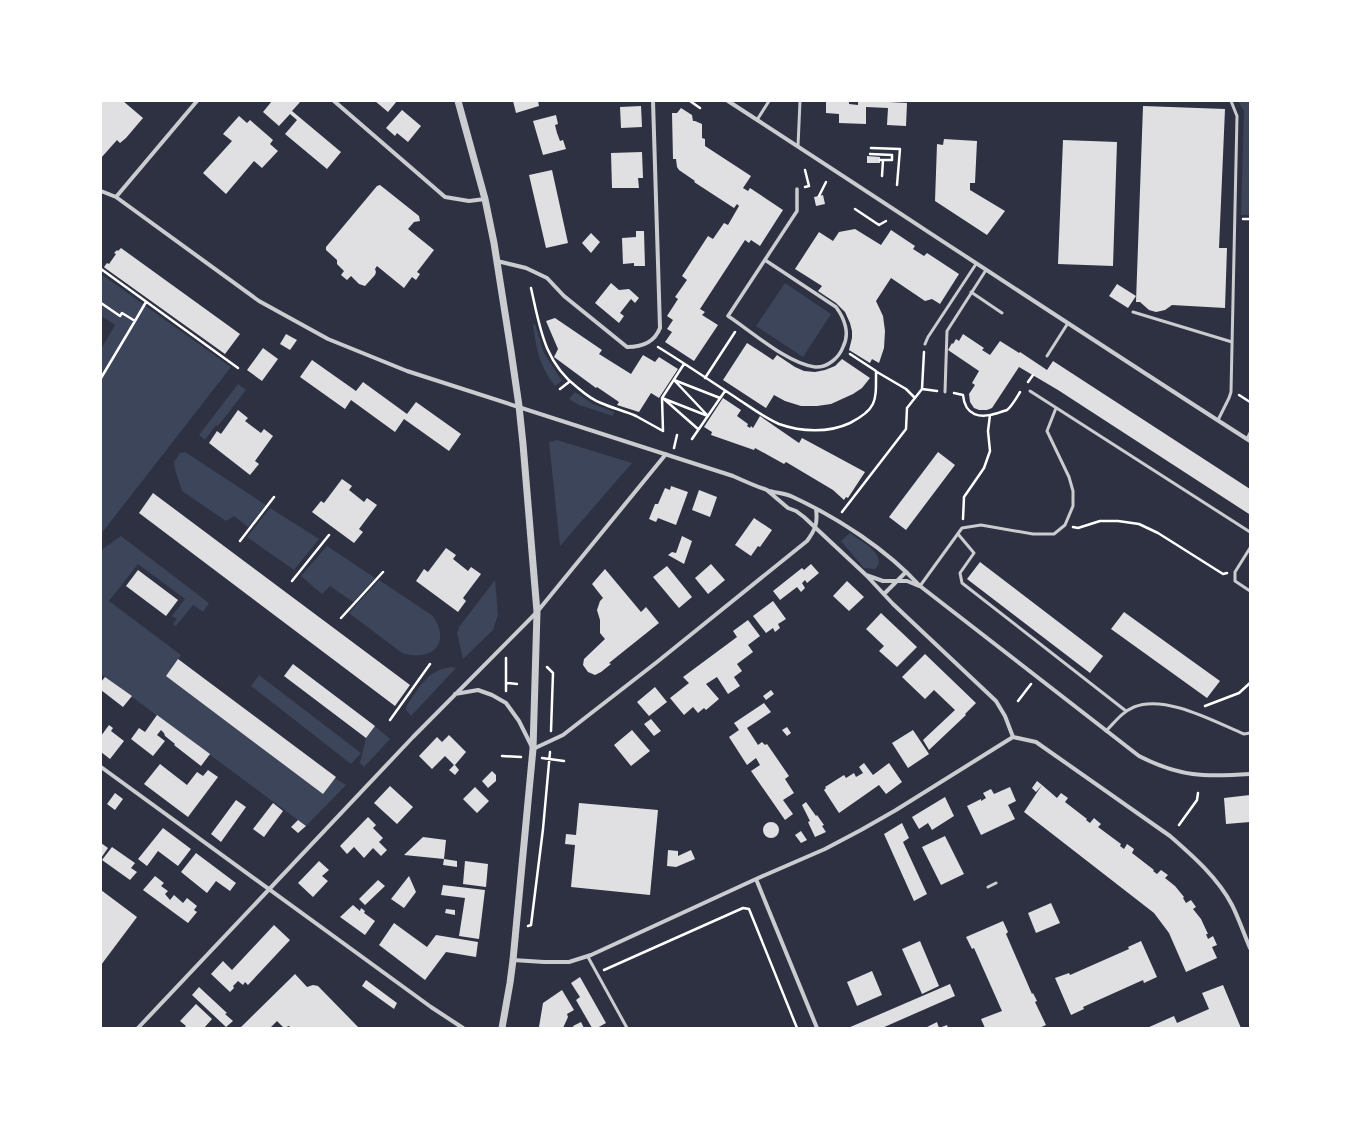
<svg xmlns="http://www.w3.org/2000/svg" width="1351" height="1129" font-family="Lato,sans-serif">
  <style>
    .green { fill: #3c4559 }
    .building { fill: #e0e0e3 }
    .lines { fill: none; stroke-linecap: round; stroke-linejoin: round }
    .path { stroke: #fff; stroke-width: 2.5 }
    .service { stroke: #caccd0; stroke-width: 3 }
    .pedestrian { stroke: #caccd0; stroke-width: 3.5 }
    .minor { stroke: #caccd0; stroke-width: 4 }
    .tertiary { stroke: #caccd0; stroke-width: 7 }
  </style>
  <rect width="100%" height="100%" fill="#2d3142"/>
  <!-- green -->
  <path class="green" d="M1238,101H1250V215H1241L1244,111Z
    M101,274L231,367L101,534V349L115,325L101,316Z
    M785,283L831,314L803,357L756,326Z
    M535,324L544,353L562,381L555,386C539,365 537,351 533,325Z
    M238,384L246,390L218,426L216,425L205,440L199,435Z
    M575,392L593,404L614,412L613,416L579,405L569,399Z
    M557,440L632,463L560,546L549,442Z
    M185,452L266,505L248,527L234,516L226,521L182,491L175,469L174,462L180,453Z
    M270,508L319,539L294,570L247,537Z
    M850,533C860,541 889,555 875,569L864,568L841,541Z
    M121,536L209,603L203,612L193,605L176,626L173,624L177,619L172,616L185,599L138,564L109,601L181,655L166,676L346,785L306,826L101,674V551L104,548Z
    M327,546L375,578L353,602L330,586L322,594L301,576Z
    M379,580L433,616C452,644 431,662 402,653L349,613Z
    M495,580L498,615L493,630L463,659L457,633L459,627Z
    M451,667L456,668L411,716L406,710L407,705C420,687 427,670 451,667Z
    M259,675L361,753L351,764L251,686Z
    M375,726L390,739L364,767L360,763L366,738Z"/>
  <!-- building -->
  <path class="building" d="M101,101H123L143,118L126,138L120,143L117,140L101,158Z
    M272,101H301L292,111L341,152L327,169L285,134L297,120L290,114L279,126L263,112Z
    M375,101H397L388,112Z
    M513,101H538L539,106L516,113Z
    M826,101H849V104L858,105V101H889V102L907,103L906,126L887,125L888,108L866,107V124L839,123V114L826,113Z
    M641,106L642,127L621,128L620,107Z
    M1143,106L1225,109L1219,248H1227L1225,308L1172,305L1165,310L1156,312L1149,310L1140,302H1136Z
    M681,108L692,115L693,121H695L702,124V138L705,139V146L751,176L743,188L748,191L750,188L783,210L760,246L751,240L749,243L745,240L700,309L705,312L702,315L718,325L694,361L665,342L672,332L667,329L673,320L667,316L678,299L675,297L687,280L682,276L708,236L713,239L724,223L728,225L739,206L737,204L734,208L694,182L695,181L679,170L677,167L676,159H673L672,113H677Z
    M402,110L421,126L408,142L397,133L395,136L386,128Z
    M556,115L558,124L555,125L557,133L560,141L563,140L566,149L543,155L533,121Z
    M239,116L247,123L250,120L273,140L270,144L278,151L262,168L254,161L226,194L203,173L232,141L223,134Z
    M944,139L977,141L975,183H970V190L1005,211L987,235L935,201L937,144L943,145Z
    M1063,140L1117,142L1113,266L1058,264Z
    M642,152L643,178H638L639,188H612L611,153Z
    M867,156L880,157V163H867Z
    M552,170L568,243L546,248L529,175Z
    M380,185L419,216L420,221L414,222L408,229L434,250L417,272L420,274L416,280L412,277L404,288L377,266L375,269L376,272L375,275L365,286L359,284L351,276L347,280L341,275L344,271L337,264V260L326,250V247L377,186Z
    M823,195L825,204L816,206L814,197Z
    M855,229L881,245L891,230L915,246L913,249L924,256L927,253L959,274L940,304L932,299L925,301L891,278L876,301L883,316L885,331L884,348L879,363L872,359L870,363L849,350L852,338V331L850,323L845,312L836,303L818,291L822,286L795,269L819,232L833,241L839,232Z
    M636,231H644L645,266H634V263L623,264L622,238L636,237Z
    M591,233L600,242L591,253L582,243Z
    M121,248L240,334L225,354L105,268L104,267L107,263L109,264L116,254L114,253L117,250L118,251Z
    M611,283L619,290L629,289L639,298L635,303L631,299L620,313L624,316L619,323L595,303Z
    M1117,284L1136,296L1128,308L1109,296Z
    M555,318L602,350L599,354L631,374L643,355L655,362L659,357L678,369L659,398L651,393L639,412L617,405L619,402L597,387L596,388L554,357L558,349L546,321Z
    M286,334L297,340L290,350L280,344Z
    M963,334L984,348L982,350L990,355L1000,341L1019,353L1020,352L1047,370L1053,361L1250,489V512L1249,514L1058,390L1019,367L992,408L987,410H979L974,408L970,402L969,394L975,385L972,383L979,371L948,350L952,343L953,344L956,339L959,341Z
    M747,343L773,360L777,355L795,367L804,371L815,372L825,370L835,366L842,359L870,378L862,388L853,394L831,404L817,406H801L785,401L774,395L766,408L723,380Z
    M263,348L278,359L262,381L247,370Z
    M312,360L356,391L363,382L407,414L416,402L461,434L449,451L404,419L395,432L351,400L345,409L300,377Z
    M723,398L741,410L737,416L748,424L747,426L750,428L751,426L753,428L760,416L799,443L802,438L865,472L848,498L846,497L844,500L833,490L786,462L784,464L755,448L754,450L711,435L712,432L704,427Z
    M238,410L248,418L245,421L261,433L264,429L273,436L255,461L259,464L250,475L209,443L217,431L221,434Z
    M938,452L955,465L906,530L889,517Z
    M342,479L352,486L349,490L364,502L367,498L377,505L359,529L363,532L354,543L312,512L321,501L324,503Z
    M671,486L688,492L676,525L658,518L656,522L649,519L655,504H658L665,488L670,490Z
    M699,490L717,497L710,517L692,510Z
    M153,493L410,685L395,706L139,513Z
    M754,518L772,530L760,547L758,546L751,556L735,545Z
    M682,536L692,541L684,564L668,555L672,552L676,553Z
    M446,548L456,555L453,559L468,571L471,567L481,574L463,598L466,601L458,612L416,581L424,569L428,572Z
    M980,562L1103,656L1090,673L967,579Z
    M711,564L725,580L708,594L695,578Z
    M811,564L819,573L807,583L805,580L802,583L805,588L801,592L797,587L780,600L773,591L802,568L804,570Z
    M667,566L692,597L679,608L653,577Z
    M605,569L641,612L646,607L659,623L609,663L611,664L601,672L595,675L588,672L583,665L584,659L605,639L600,633V620L597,610L600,601L603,598L592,584Z
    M138,570L178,600L166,616L126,586Z
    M847,581L864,597L849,611L833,596Z
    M773,601L786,619L778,624L780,628L775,632L773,628L766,633L753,616Z
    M1124,612L1220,681L1207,698L1111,629Z
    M881,613L917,647L897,667L879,651L884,646L866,629Z
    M748,620L760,636L748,645L753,652L737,664L742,671L734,677L740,686L728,694L717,677L706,684L719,699L706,710L704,708L698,713L693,707L684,715L670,698L689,683L683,677L737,637L733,631Z
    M925,654L976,703L965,714L966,715L929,750L923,740L955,710L934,690L925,699L902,677Z
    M178,659L336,777L323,794L166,676Z
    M293,664L375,726L366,738L284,676Z
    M105,677L132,696L123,707L101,690V682Z
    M655,687L667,702L649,716L637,702Z
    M771,690L774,694L766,700L763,696Z
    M764,703L771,712L747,728L758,745L762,742L765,745L767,744L789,776L785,779L794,793L783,800L793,814L785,820L751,771L760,765L756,758L747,765L729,737L739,730L734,723Z
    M157,715L210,754L201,766L174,745L175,744L165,736L164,733L161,730L157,735L165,741L153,756L131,739L139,728L145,732Z
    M651,719L661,731L654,736L644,724Z
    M109,725L113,728L111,731L124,741L110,759L101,752V736Z
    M787,727L791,733L787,736L782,730Z
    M632,730L650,751L631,766L614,745Z
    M913,730L929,754L908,768L892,743Z
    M449,735L466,752L455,765L459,770L455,775L449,770L454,765L445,756L432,769L419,756L437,737L442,742Z
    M864,763L873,775L889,763L902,782L886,794L879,785L839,813L824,790L826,788L825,787L844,775L846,778L854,773L856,777L863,773L859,767Z
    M160,764L187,785L197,772L203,776L208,770L218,777L188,817L144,784Z
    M492,771L496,775V781L488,788L482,781Z
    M1037,781L1042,785L1036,792L1032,788Z
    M1042,785L1057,798L1061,793L1068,798L1065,802L1087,819L1086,820L1090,823L1094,818L1101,824L1098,827L1121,844L1120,846L1124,849L1127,844L1134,849L1132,853L1154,870L1153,871L1157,874L1161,870L1168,875L1165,878L1175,886L1184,897L1183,898L1186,903L1191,900L1196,907L1193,909L1201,919L1208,934H1206L1208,939L1213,936L1217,945L1212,947L1217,958L1186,972L1169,933L1154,913L1024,812Z
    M390,786L413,807L397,824L374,803Z
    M475,787L489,801L477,813L463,799Z
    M1010,787L1016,801L1008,805L1015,819L981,835L967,806L981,799V801L986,798L983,793L991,789L994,794Z
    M115,793L123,799L115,810L107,804Z
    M1250,795V822L1226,824L1224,798Z
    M945,797L954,816L932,830L928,823L919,829L912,817Z
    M236,800L246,807L221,842L211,834Z
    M806,802L816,816L817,815L824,825L822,826L826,832L815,837L808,822L810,821L802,805Z
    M273,803L283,811L264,837L253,829Z
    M579,803L658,810L650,895L571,887L575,845L565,844L566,834L576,835Z
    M368,817L376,825L373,828L383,838L379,842L387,850L381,856L373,848L364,858L354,847L347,854L340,846Z
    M298,820L306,826L298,833L291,827Z
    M763 830a8 8 0 1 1 16 0a8 8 0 1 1-16 0Z
    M902,823L909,838L903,842L927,894L914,901L884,834Z
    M163,828L191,849L178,866L158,851L147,866L138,859Z
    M801,831L807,840L801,843L795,835Z
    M945,836L964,874L941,885L922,847Z
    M423,837L446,840L444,859L404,855Z
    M101,843L108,848L101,858Z
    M112,847L135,863L131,868L137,872L130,880L102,860Z
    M668,850L678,851V856L691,850L695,859L676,867L667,866Z
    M196,853L236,883L230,891L216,881L207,893L181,872Z
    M444,859L457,861V867L443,865Z
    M319,861L329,870L322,876L328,881L313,897L298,883Z
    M465,861L488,864L486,887L463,884Z
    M155,876L164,883L161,886L168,891L165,894L170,900L174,895L183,903L187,898L197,906L194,910L197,912L188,923L143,890Z
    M409,876L416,892L404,908L391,899Z
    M378,880L385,886L365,905L359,899Z
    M443,885L485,890L479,939L459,936L465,898L441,895Z
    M101,890L137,917L101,965Z
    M1051,903L1060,923L1036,933L1028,913Z
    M353,905L360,911L361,908L365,911L364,913L375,921L365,935L340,917Z
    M446,909L455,910V915L445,913Z
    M1003,921L1008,932L1006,934L1032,994L1033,993L1037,1001L1035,1002L1046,1025L1039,1028H985L981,1019L1002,1011L974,948L972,949L966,937Z
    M394,923L427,947L436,935L478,942L476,957L446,952L425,980L379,945Z
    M274,925L290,940L248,985L245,982L243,985L238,981L233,986L234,988L230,992L211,974L223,961L232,970Z
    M920,941L939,986L922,994L902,949Z
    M1141,941L1157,977L1144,983L1143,980L1083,1007L1084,1009L1071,1015L1055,978L1069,973L1070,975L1129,949L1128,947Z
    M872,971L882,995L857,1006L847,982Z
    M295,974L307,987L313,985L318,986L359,1028H291L289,1026L284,1028L277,1021L270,1028H240Z
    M580,977L606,1023L597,1028H592L576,1000L580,997L571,983Z
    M366,980L397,1003L394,1009L362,986Z
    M950,984L955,996L882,1028H848Z
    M1223,985L1241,1028H1147L1174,1016L1177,1023L1209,1009L1202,993Z
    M199,987L227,1013L225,1014L233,1021L226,1027L192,995Z
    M562,990L574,1010L567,1014L568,1017L563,1028L539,1027L543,1003Z
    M196,1004L212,1019L204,1028H184L186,1026L180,1021Z
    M581,1022L584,1028H574L573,1026Z
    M937,1022L939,1028L947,1025L948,1028H927V1027Z"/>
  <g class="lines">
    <!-- path -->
    <path class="path" d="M690,101L700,108
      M871,148L900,149L897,185
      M870,154L892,155V160H883
      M880,160H883L882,176
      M805,187L809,186L805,170
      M819,196L826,182
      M855,209L879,225L886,221
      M1243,219H1250
      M101,269L238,368
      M531,288C540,328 544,362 578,388C585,394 593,400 601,403C612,408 625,411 636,416C645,421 654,426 663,431
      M101,303L120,316L122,313L135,321L146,302
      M658,347C684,363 709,380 735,397C749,406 763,417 779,424C801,432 829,433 850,423C878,409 876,400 876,371L850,354
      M877,372L906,389L915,398
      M101,378L135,321
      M705,378L735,332
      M1028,382L1033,375
      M560,389L569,382
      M922,389L937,391
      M954,393L963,395C965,416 980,419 998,413C1000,412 1004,411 1007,410C1012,406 1017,397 1020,392
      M1239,395L1250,402
      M662,398L708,416L674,380L720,398
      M662,398L684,364
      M662,398L663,431
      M664,399L698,429
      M692,439L725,391
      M674,448L677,435
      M842,512L906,429L907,408L922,389L924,352
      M963,519L964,497L984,468L990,451L988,431L990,415
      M1073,527L1078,528L1100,521H1118L1139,524L1158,533L1223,574L1227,573
      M240,541L274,497
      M292,581L329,535
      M341,618L383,572
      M506,658V691
      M547,667L553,673L551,731
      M507,683L517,684
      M1018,701L1031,684
      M1205,706L1239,693L1250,683
      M390,720L430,664
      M502,756L521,757
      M542,758L564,761
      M1179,825L1197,800L1198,793
      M528,926L531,925L543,829L550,752
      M604,970L743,908L749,909L797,1028"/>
    <!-- service -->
    <path class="service" d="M757,120L769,101
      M798,146L800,101
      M971,292L1002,313
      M1133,312L1232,342
      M925,344L928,337L976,264
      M1047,356L1068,323
      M1030,391L1250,532
      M945,392L947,331L986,270
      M1218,420L1229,398L1231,392L1237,116L1231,101
      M1247,439L1250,433
      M958,534L974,553L960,573L962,583L1126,711
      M1250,548L1235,572V581L1250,591
      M920,586L962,528L981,525L1033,534H1054L1065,525L1073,506V491L1069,477L1047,431L1056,408
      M1106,731C1115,722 1122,712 1134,707C1165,694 1215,722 1244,734L1250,733
      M988,887L996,883
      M588,957L627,1028"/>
    <!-- pedestrian -->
    <path class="pedestrian" d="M765,260L836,307C845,319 850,334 843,347C839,358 827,368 815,367C788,364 751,331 728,316L797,211V189"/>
    <!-- minor -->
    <path class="minor" d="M334,101L445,197L469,201L485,199
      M728,101C902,214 1075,329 1250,441
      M101,191L116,197L259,301L328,339L407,371L733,476C744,481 755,486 767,490C775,493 785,493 793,497C838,518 886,549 920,586L1139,756C1180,777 1204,777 1250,774
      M116,197L197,101
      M497,261L526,268L547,278L564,296L627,347C642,347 654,343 660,328L653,101
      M768,491L788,508L796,511L804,517L866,575L883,581H907L919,586
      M866,575L893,604L996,701L1005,716L1013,737
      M884,594L906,572
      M455,694L478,690L492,695L506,703L519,721L533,749L563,735L657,662L807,541C815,530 818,524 816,509
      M1013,737L1036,742L1170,836C1193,856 1218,878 1232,905C1239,919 1244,934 1250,948
      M101,767L431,1007L463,1028
      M756,879L817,1028
      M513,960L544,962H569L591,955L756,879L825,849L861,830L896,810L1013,737
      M138,1028L413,737L537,612L666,454"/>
    <!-- tertiary -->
    <path class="tertiary" d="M458,101L485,199L494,243L511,351L519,406L523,444L537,612L533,749L513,960L510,983L502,1028"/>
  </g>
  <!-- border -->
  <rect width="1351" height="1129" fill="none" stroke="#ffffff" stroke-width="204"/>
</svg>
